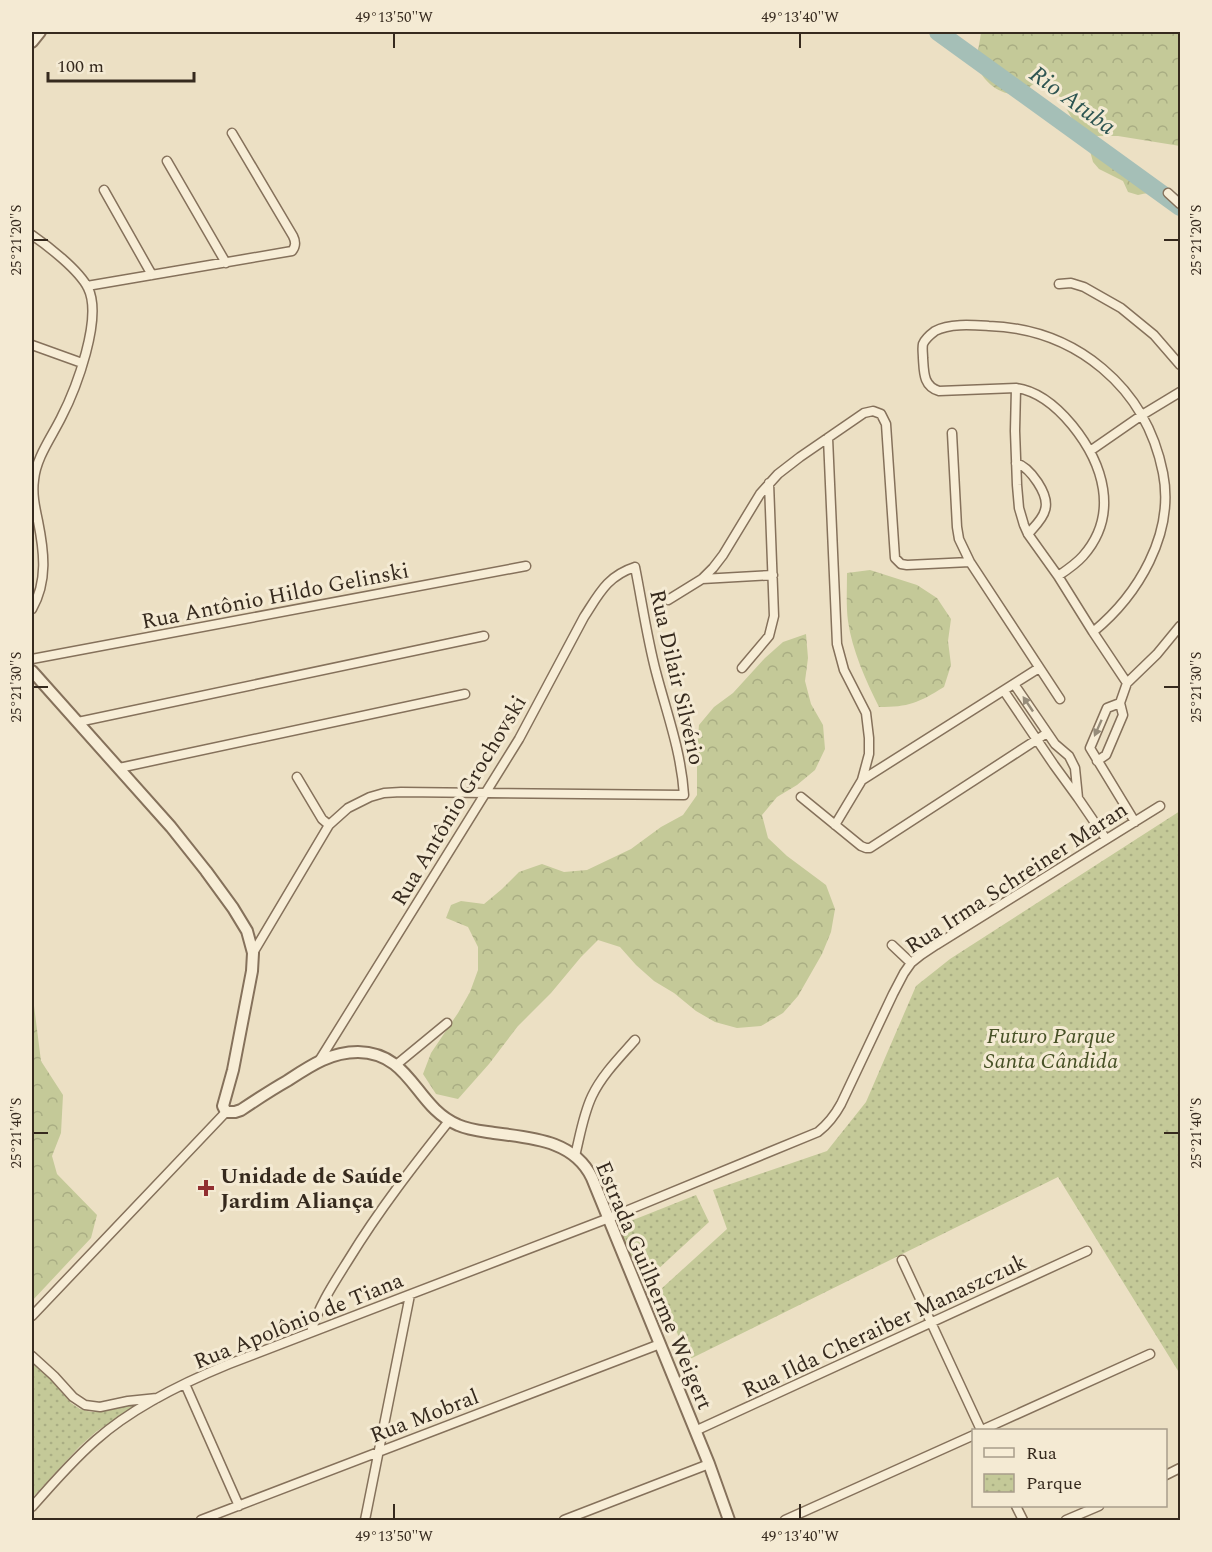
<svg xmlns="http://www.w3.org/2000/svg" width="1212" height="1552" font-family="Spectral,serif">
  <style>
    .forest { fill: url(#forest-crowns) }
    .park { fill: url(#park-dots) }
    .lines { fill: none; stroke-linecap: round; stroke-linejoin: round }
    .river { stroke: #a5bfb7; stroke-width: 18 }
    .minor-casing { stroke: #85715b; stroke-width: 11 }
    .tertiary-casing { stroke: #85715b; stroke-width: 14 }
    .minor { stroke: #f7edd6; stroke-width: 8 }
    .tertiary { stroke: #f7edd6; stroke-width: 10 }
    .oneway { fill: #968c7a }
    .ticks { fill: none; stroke: #362a1e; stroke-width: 2 }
    .poi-dot { fill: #912e30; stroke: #f4ead3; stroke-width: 2 }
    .labels { text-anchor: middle; stroke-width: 6; stroke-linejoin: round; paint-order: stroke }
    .street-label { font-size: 22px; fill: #362a1e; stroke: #f4ead3 }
    .park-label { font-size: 22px; font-style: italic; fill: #475126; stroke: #f4ead3 }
    .poi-label { font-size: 22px; font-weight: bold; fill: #362a1e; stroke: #f4ead3; text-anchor: start }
    .water-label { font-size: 24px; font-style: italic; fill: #2e5552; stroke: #f4ead3 }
    .neatline { fill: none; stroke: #362a1e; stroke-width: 2 }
    .ticks-label { font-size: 15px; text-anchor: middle; fill: #362a1e }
  </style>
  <defs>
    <pattern id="forest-crowns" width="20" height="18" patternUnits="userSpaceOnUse" patternTransform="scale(1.5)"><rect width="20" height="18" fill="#c4c998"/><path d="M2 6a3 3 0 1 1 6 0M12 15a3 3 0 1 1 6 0" fill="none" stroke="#a9ad83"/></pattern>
    <pattern id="park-dots" width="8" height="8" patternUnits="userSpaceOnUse" patternTransform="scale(1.5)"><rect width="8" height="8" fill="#c4c998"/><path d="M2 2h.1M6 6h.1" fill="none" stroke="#a9ad83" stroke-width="1.8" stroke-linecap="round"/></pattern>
  </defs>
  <rect width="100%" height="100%" fill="#ece0c4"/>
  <!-- forest -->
  <path class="forest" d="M981,32H1180V146L1118,136H1090L1086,142C1101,161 1135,178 1156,191L1138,195L1128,192L1123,181L1099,169L1093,162L1090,151L1079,131L1057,92L1048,84L1035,83C1030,86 1024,92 1019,93C1003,98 981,81 978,65C976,54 980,43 981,32Z
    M870,570L917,585L937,598L951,619L948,641L951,665L944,687C918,703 909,707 879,707C866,681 852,650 848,621C846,606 847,589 847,573Z
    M806,634L808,658L805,681L811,704L823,725L825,749L815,770L797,785L777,797L762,815L768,838L787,856L826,885L835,909L831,932L822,954L798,996L783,1013L761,1026L737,1028L715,1022L696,1011L674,993L654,981L636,965L620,947L598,940L581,957L551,993L518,1026L489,1064L458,1099L436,1094L423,1074L431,1053L458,1013L470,992L478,970V947L468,927L446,918L451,905L461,901L484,904L502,889L519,872L542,864L564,872L587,870L631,849L661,827L683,815L697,795V748L699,725L714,707L733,693L765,658L783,642Z
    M32,990L41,1061L63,1095L61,1133L52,1156L57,1174L97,1215L91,1238L32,1301Z"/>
  <!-- park -->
  <path class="park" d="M1180,811V1374L1058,1177L688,1360L660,1290L727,1229L713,1190L827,1151L866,1102L916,986L950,959Z
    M696,1195L709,1222L642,1284L618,1226Z
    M32,1363L48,1377L71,1403L80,1409L91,1412H100L139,1404L97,1431L80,1446L32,1498Z"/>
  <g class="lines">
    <!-- river -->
    <path class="river" d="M938,32L1180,207"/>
    <defs>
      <path id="minor" d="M167,161L226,263
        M104,190L152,275
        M1168,193L1180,204
        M32,235C48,246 79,270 88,288C103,318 76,389 61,418C51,438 36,458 34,480C32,494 35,507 38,521C44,551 48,581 32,609
        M1059,284L1071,283L1084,287L1121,308L1154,335L1180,365
        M87,286L292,251C296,246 296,242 293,236L232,133
        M32,345L82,363
        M1016,388L1015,431L1017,485L1019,508L1024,525L1028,534L1058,576L1093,632L1127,683
        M952,433L957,527L959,539L970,562L1060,699
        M828,438L837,644L844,670L866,713L869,738V754L862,780L835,825
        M1090,451L1142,415L1180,392
        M1016,463C1030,467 1050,495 1045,510C1043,519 1034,527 1028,534
        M1058,576C1067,570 1076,564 1083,556C1120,514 1103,463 1072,425C1057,407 1039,391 1016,388L939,391C923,386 924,372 923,358C923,354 922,348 923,344C925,339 931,334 935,331C950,323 973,325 989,326C1076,329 1146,387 1163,473C1175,534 1138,595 1093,632
        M702,579L773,575
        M668,600L702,579L713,568L723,555L760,494L778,474L800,457L864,413L873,411L881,414L886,424L895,558L901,564L907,565L970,562
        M32,659L526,566
        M742,668L769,636L774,616L769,483
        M1004,691L1054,765L1078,798L1075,768L1069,756L1055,744L1014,684
        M1120,703L1107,708L1090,748L1135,822
        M78,722L484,636
        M1097,761L1106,755L1123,715L1120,703L1127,683L1157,654L1180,626
        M119,768L465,694
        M297,777L322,819L329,825
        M862,780L1039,668
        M801,797L861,846L866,848H870L1047,733
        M1078,798L1106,839
        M892,945L911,963
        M253,953L329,825L348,808L370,797L384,793L401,792L684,795C681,751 667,714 656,672C647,638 642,602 635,567C607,576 599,594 584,617L519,739L319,1061
        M396,1065L447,1023
        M575,1156C580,1136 583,1115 592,1096C602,1075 620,1057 635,1040
        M902,1260L981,1430
        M32,1316L226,1112
        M311,1332C319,1305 334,1283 349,1259C379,1210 414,1165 449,1121
        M32,1356L54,1376L73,1397L85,1405L100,1407L128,1401L157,1398
        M185,1384L239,1506
        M982,1430L1150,1354
        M695,1431L1087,1251
        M1166,1475L1180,1468
        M1016,1506L1023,1520
        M32,1507C52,1484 73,1460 96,1440C132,1408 185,1382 229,1364L609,1218L818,1132C828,1124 835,1115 841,1104L893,994L904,973L911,963L921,955L936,945L1160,806
        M201,1520L660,1344
        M365,1520L410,1295
        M564,1520L709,1464
        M785,1520L974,1435
        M1066,1520L1099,1506"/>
      <path id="tertiary" d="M32,42L40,32
        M32,671L171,827L206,871L233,908L247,931L253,953L252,971L233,1070L223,1106L226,1112H235L241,1110C256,1100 271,1090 287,1081C310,1066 330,1052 358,1052C412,1053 415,1107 458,1125C469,1130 481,1131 494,1133C531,1138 574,1140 592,1178L709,1464L729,1520"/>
    </defs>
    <!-- minor casing -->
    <use href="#minor" class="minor-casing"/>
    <!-- tertiary casing -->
    <use href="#tertiary" class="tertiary-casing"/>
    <!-- minor -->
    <use href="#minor" class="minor"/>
    <!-- tertiary -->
    <use href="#tertiary" class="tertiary"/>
  </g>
  <!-- one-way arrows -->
  <defs><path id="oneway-solid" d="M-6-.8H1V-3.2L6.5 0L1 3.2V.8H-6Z" transform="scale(1.5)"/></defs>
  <g class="oneway">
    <use href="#oneway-solid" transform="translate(1028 704) rotate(-124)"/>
    <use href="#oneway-solid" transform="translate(1098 728) rotate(114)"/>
  </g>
  <!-- ticks -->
  <path class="ticks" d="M394,33V48M800,33V48M33,240H48M1164,240H1179M33,687H48M1164,687H1179M33,1133H48M1164,1133H1179M394,1504V1519M800,1504V1519"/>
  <!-- markers -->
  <path class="poi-dot" d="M203 1179h6v6h6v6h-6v6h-6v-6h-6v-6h6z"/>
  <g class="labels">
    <!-- street labels -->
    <g class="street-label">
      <text transform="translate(275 595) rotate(-11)" y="8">Rua Antônio Hildo Gelinski</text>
      <text transform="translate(678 677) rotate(77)" y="8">Rua Dilair Silvério</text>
      <text transform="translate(458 800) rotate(-59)" y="8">Rua Antônio Grochovski</text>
      <text transform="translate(1016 877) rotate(-33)" y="8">Rua Irma Schreiner Maran</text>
      <text transform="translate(655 1285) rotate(67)" y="8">Estrada Guilherme Weigert</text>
      <text transform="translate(298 1320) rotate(-22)" y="8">Rua Apolônio de Tiana</text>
      <text transform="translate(884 1325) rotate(-25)" y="8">Rua Ilda Cheraiber Manaszczuk</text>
      <text transform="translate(424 1415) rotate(-21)" y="8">Rua Mobral</text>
    </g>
    <!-- park labels -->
    <g class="park-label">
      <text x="1051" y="1043">Futuro Parque<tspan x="1051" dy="25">Santa Cândida</tspan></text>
    </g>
    <!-- poi labels -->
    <g class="poi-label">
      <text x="220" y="1183">Unidade de Saúde<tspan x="220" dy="25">Jardim Aliança</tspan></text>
    </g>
    <!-- water labels -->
    <g class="water-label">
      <text transform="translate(1073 100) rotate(36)" y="8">Rio Atuba</text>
    </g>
  </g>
  <!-- border -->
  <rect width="1212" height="1552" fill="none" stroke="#f4ead3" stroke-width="66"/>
  <!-- legend -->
  <rect x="972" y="1429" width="195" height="78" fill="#f4ead3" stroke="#a89d8b" stroke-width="1.5"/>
  <rect x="984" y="1448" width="30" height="9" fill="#f7edd6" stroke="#a89d8b" stroke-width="1.5"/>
  <text x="1026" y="1459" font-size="18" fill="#362a1e">Rua</text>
  <rect x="984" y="1474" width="30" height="18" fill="url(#park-dots)" stroke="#a89d8b" stroke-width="1.5"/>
  <text x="1026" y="1489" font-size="18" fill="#362a1e">Parque</text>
  <!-- scale -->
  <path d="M48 72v9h146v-9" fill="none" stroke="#362a1e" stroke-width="3"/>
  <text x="57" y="72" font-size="18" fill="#362a1e" stroke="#f4ead3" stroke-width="4.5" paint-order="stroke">100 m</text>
  <rect x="33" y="33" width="1146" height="1486" class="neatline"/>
  <g class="ticks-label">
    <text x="394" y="22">49°13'50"W</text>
    <text x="800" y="22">49°13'40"W</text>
    <text transform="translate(16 240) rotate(-90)" y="5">25°21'20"S</text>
    <text transform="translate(1196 240) rotate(-90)" y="5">25°21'20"S</text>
    <text transform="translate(16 687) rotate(-90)" y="5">25°21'30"S</text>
    <text transform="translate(1196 687) rotate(-90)" y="5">25°21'30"S</text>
    <text transform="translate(16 1133) rotate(-90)" y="5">25°21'40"S</text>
    <text transform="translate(1196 1133) rotate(-90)" y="5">25°21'40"S</text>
    <text x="394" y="1541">49°13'50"W</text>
    <text x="800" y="1541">49°13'40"W</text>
  </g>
</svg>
